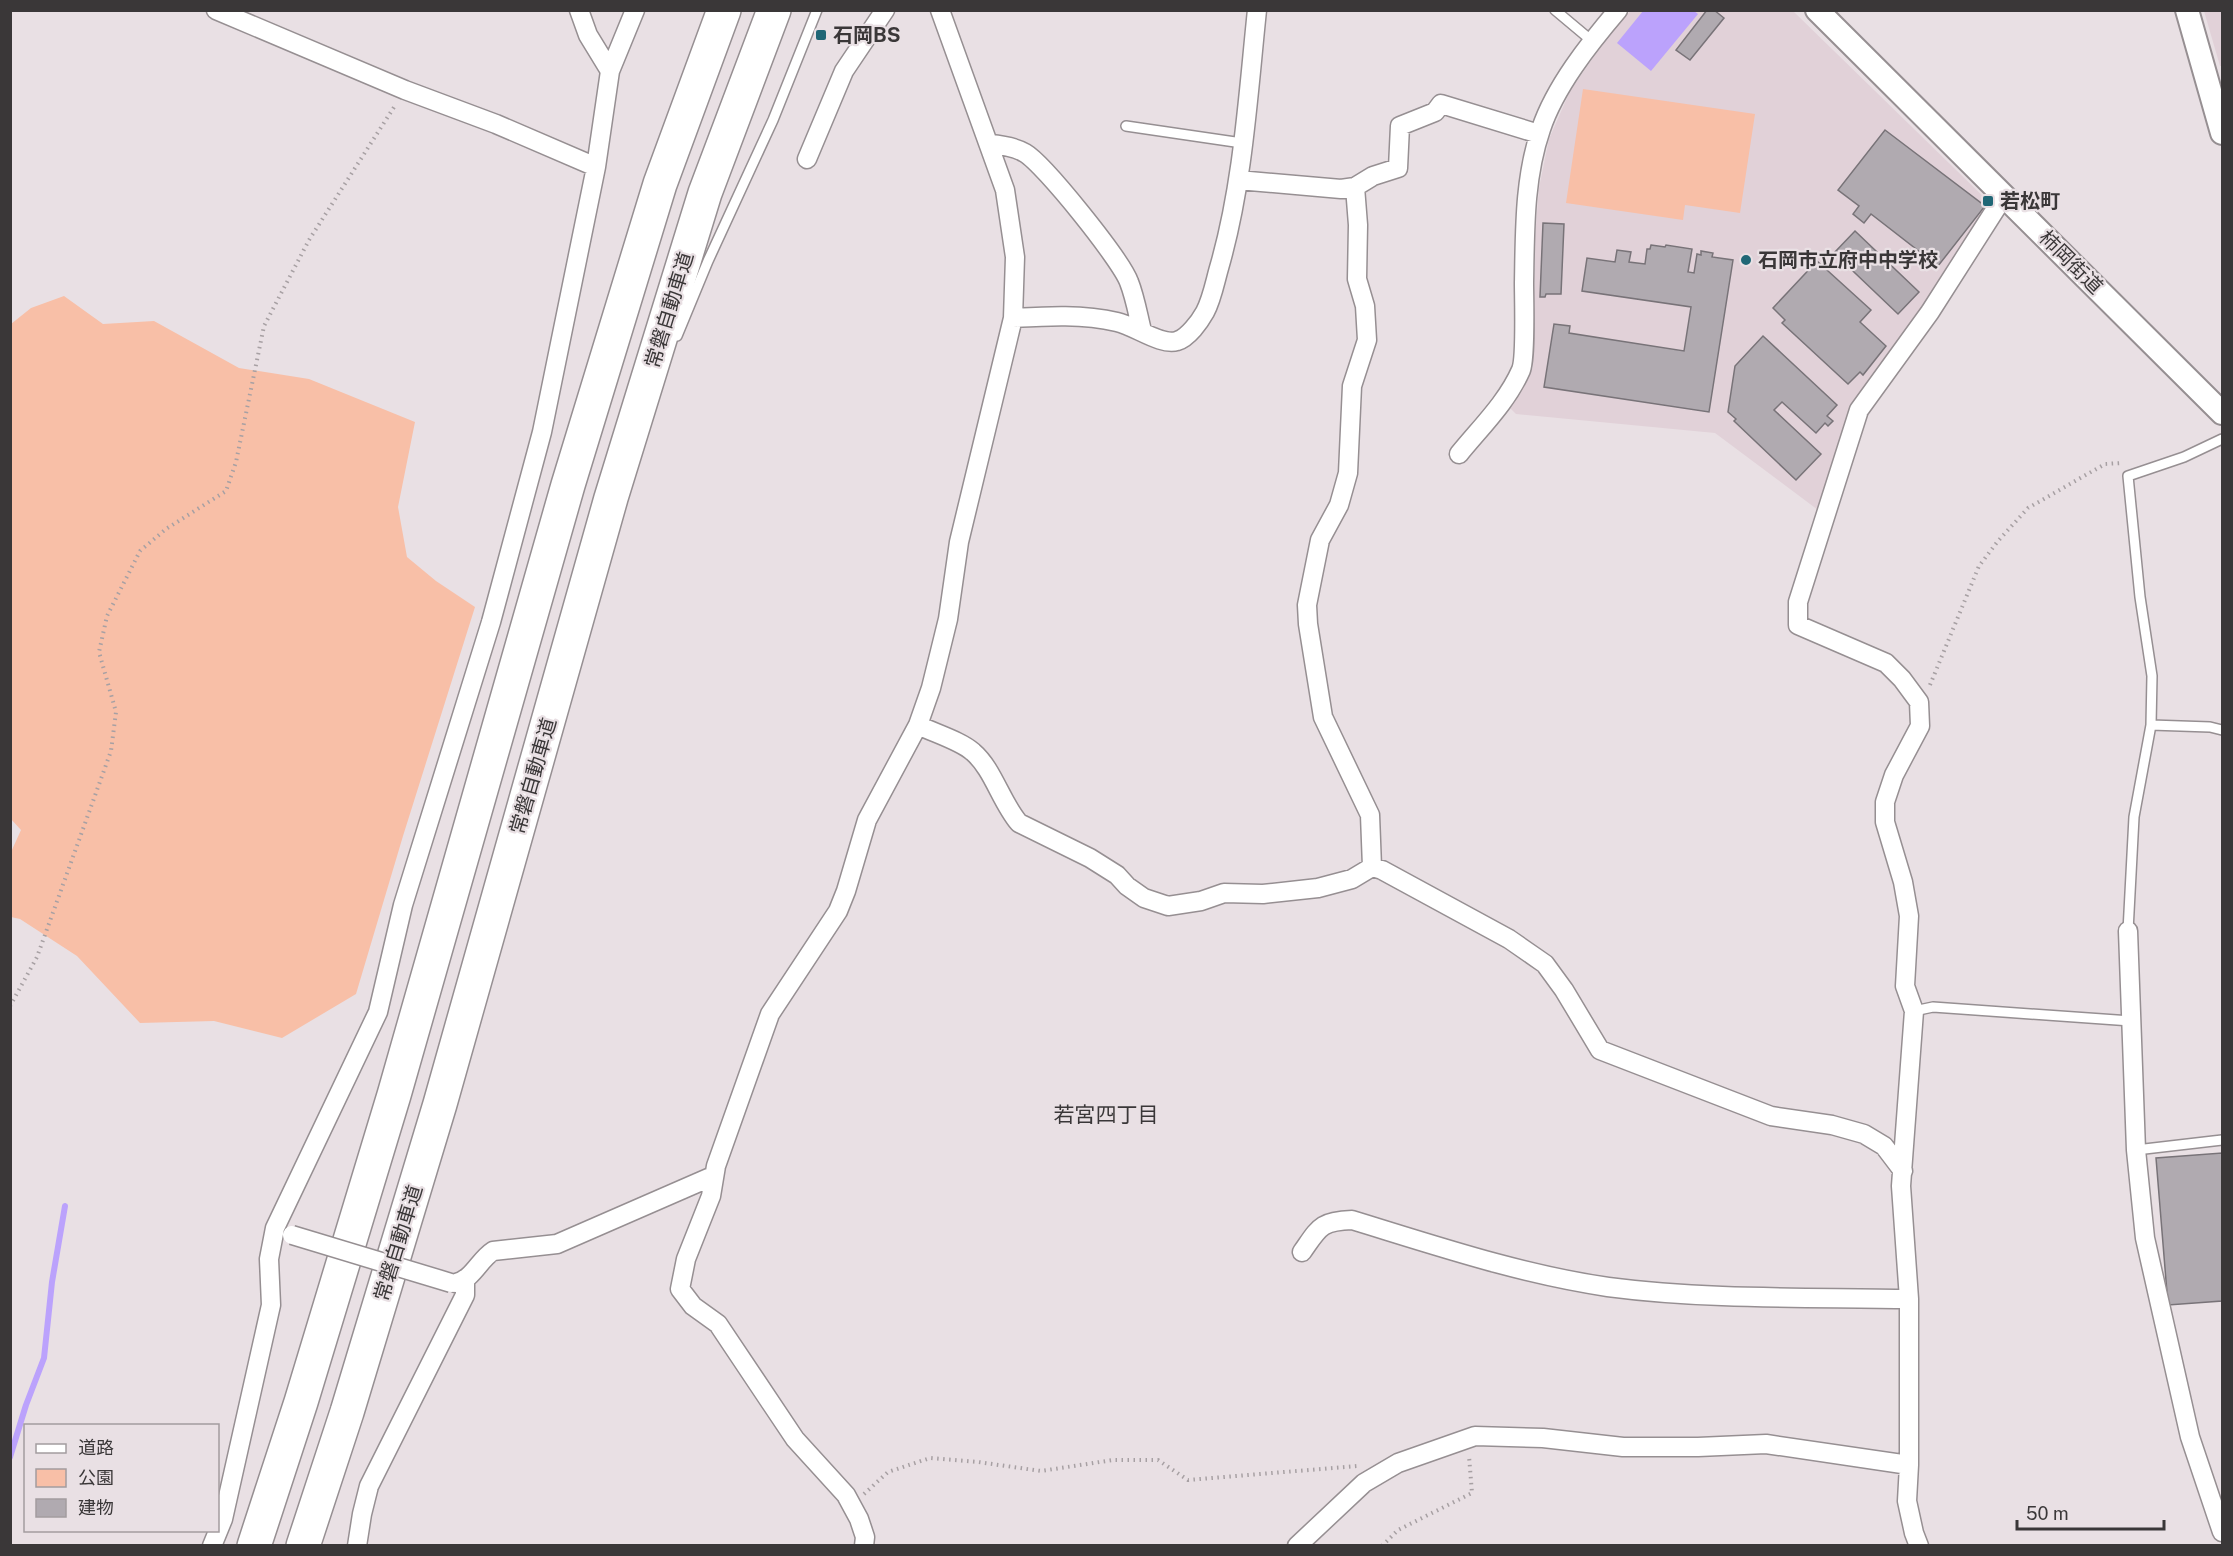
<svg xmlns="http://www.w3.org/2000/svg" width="2233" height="1556" font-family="'Public Sans','Noto Sans JP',sans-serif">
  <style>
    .built { fill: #e1d1d8 }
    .green { fill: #f8bfa7 }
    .water { fill: #bba2fc }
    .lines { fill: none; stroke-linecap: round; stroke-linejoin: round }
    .stream { stroke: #bba2fc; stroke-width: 6 }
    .building { fill: #b0aab0; stroke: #787378; stroke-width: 1.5 }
    .service-casing { stroke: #968f92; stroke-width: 12 }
    .minor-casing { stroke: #968f92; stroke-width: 21 }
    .tertiary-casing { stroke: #968f92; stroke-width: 26 }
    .motorway-casing { stroke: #968f92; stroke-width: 36 }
    .path { stroke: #a7a0a3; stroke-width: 4; stroke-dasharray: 1.5 4.5; stroke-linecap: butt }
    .service { stroke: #fff; stroke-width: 9 }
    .minor { stroke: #fff; stroke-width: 18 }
    .tertiary { stroke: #fff; stroke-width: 22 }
    .motorway { stroke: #fff; stroke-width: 33 }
    .minor-bridge-casing { stroke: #968f92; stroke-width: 21; stroke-linecap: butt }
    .minor-bridge { stroke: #fff; stroke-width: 18 }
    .poi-dot { fill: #206776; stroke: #e9e0e4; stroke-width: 2 }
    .labels { text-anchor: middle; stroke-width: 4.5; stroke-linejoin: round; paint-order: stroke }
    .poi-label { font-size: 20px; font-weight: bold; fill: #3a3738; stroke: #e9e0e4; text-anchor: start }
    .street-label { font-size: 20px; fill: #3a3738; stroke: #e9e0e4 }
    .neighbourhood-label { font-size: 21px; fill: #3a3738; stroke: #e9e0e4 }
  </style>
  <rect width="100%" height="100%" fill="#e9e0e4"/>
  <!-- built -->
  <path class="built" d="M1630,11H1793L1991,204L1901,341L1818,510L1715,433L1516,414L1509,407L1533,368L1535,237L1539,188L1549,139L1570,91L1606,39Z
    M2204,11H2222V66H2220Z"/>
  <!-- green -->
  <path class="green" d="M1583,89L1755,114L1740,213L1685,205L1683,220L1566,203Z
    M64,296L103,324L154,321L239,368L309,379L415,422L398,507L407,557L436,581L475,607L403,836L356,994L282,1038L214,1021L140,1023L77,956L20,919L11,917V852L21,830L10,818L11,324L31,308Z"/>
  <!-- water -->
  <path class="water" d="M1643,11H1694L1698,14L1651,71L1617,43Z"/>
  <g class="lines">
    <!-- stream -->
    <path class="stream" d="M10,1457L26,1405L44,1358L52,1282L65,1206"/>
  </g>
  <!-- building -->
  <path class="building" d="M1707,10H1714L1724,18L1690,60L1676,50Z
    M1885,130L1985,206L1938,266L1871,214L1864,223L1853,214L1859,206L1838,190Z
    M1543,223L1564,224L1561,294H1546L1545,297H1540Z
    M1855,231L1919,292L1898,314L1834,253Z
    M1651,245L1665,247L1666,245L1692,249L1688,272L1694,273L1697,254L1701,255V251L1713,253L1712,257L1733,260L1709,412L1544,387L1554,324L1570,326L1569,333L1684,351L1691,307L1582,291L1587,258L1615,262L1617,250L1631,252L1629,262L1645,264L1647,249H1650Z
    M1817,261L1871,310L1860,322L1886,346L1863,375L1860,372L1848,384L1782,323L1785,320L1773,308Z
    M1763,336L1837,405L1827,416L1833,421L1828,426L1825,423L1816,433L1782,402L1774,410L1821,454L1796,480L1734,421L1736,419L1728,412L1735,366Z
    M2222,1153V1301L2168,1305L2156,1158Z"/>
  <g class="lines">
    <defs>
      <path id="service" d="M1555,10L1592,41
        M1126,126L1242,143
        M677,336L708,261L773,120L817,10
        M2151,725L2210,727L2222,730
        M2128,931L2134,817L2151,725L2152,676L2140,597L2128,476L2184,457L2222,439
        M1914,1011L1933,1007L2131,1021
        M2136,1150L2222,1140"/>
      <path id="minor" d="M216,10L405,90L496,124L596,167
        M579,10L588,35L610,71
        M990,144C1002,145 1015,147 1025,153C1044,164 1121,260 1129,282C1135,297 1138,315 1142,331
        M807,159L844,71L885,10
        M1238,180L1341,189L1355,187L1373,176L1398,168L1400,126L1435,112L1441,104L1539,134
        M1355,187L1358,225L1357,279L1365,306L1367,340L1352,386L1348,473L1339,505L1320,540L1307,605L1308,624L1323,717L1370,815L1372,867
        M1013,318C1048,316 1083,314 1117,322C1135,326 1161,346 1177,341C1188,338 1200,321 1205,312C1212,299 1215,282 1219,268C1243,185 1248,96 1257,10
        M1459,454C1481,427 1507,402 1521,370C1526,358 1524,299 1524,283C1525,231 1524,178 1541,129C1555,87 1589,44 1618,10
        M918,725C934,733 961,741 973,752C993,769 1001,802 1019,823L1090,858L1117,875L1127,886L1144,898L1168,906L1201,901L1224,893L1263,894L1318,888L1352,879L1372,867L1382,870L1509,939L1545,964L1564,990L1600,1050L1771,1116L1832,1125L1864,1134L1884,1146L1903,1171
        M2128,931L2136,1150L2145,1238L2190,1437L2222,1532
        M1302,1252C1319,1228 1320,1221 1352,1220C1437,1246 1520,1274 1608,1287C1707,1300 1809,1297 1909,1299
        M456,1283C473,1279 479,1260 493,1251L557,1244L713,1176
        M212,1546L223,1519L271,1305L269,1259L275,1228L378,1012L403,905L491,622L542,432L596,167L610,71L635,10
        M357,1546L362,1514L369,1486L465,1295V1280
        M864,1546L865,1537L859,1519L846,1495L795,1439L718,1324L693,1306L680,1289L686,1259L711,1196L716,1166L770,1014L838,911L846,891L867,820L918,725L931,688L948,619L959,542L1013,318L1015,257L1005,190L940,10
        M1297,1546L1364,1483L1398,1463L1475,1436L1543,1438L1623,1447H1698L1766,1444L1909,1465
        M1919,1546L1914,1533L1907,1501L1909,1465V1299L1901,1186L1914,1011L1905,986L1909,916L1903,882L1885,822V802L1894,775L1920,726L1919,702L1902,679L1886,663L1798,625V602L1859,410L1930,312L2004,196"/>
      <path id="tertiary" d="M1817,10L2222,413
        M2187,10L2222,133"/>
      <path id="motorway" d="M254,1546L301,1402L394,1095L568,485L660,184L724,10
        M303,1546L347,1412L440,1104L611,498L705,193L774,10"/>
    </defs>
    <!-- service casing -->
    <use href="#service" class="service-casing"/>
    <!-- minor casing -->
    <use href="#minor" class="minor-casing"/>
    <!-- tertiary casing -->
    <use href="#tertiary" class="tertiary-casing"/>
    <!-- motorway casing -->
    <use href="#motorway" class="motorway-casing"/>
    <!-- path -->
    <path class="path" d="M1930,685L1979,566L1998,541L2028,508L2105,464L2122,463
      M10,1006L37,957L111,751L116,712L99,652L107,616L140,551L166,529L226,491L236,462L264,326L309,240L396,104
      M864,1494L888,1472L930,1458L978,1462L1041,1471L1113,1460H1158L1188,1480L1357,1466
      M1382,1546L1398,1530L1472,1493L1469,1456"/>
    <!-- service -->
    <use href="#service" class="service"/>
    <!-- minor -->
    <use href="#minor" class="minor"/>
    <!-- tertiary -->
    <use href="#tertiary" class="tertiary"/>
    <!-- motorway -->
    <use href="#motorway" class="motorway"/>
    <defs>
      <path id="minor-bridge" d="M292,1235L451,1283"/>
    </defs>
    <!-- minor-bridge casing -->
    <use href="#minor-bridge" class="minor-bridge-casing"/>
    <!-- minor-bridge -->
    <use href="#minor-bridge" class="minor-bridge"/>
  </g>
  <!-- markers -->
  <g class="poi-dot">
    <rect x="815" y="29" width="12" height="12" rx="3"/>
    <rect x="1982" y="195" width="12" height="12" rx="3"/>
    <circle cx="1746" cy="260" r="6"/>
  </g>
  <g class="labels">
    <!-- poi labels -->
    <g class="poi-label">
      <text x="833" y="42">石岡BS</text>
      <text x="2000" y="208">若松町</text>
      <text x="1758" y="267">石岡市立府中中学校</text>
    </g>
    <!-- street labels -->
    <g class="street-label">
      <text transform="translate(2071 262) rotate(45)" y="7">柿岡街道</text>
      <text transform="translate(669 310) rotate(-73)" y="7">常磐自動車道</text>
      <text transform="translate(533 776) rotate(-74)" y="7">常磐自動車道</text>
      <text transform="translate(398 1243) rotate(-73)" y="7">常磐自動車道</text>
    </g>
    <!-- neighbourhood labels -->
    <g class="neighbourhood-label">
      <text x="1106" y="1122">若宮四丁目</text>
    </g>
  </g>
  <!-- border -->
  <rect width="2233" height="1556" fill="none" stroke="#3a3738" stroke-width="24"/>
  <!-- legend -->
  <rect x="24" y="1424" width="195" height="108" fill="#e9e0e4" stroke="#a39c9f" stroke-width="1.5"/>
  <rect x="36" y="1444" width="30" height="9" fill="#ffffff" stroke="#a39c9f" stroke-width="1.5"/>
  <text x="78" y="1454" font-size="18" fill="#3a3738">道路</text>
  <rect x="36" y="1469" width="30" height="18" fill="#f8bfa7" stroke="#a39c9f" stroke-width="1.5"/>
  <text x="78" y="1484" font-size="18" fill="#3a3738">公園</text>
  <rect x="36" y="1499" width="30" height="18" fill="#b0aab0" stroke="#a39c9f" stroke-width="1.5"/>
  <text x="78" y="1514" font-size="18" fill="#3a3738">建物</text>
  <!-- scale -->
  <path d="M2017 1520v9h147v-9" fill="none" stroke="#3a3738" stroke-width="3"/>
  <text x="2026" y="1520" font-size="18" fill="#3a3738" stroke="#e9e0e4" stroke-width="4.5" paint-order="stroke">50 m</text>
</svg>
